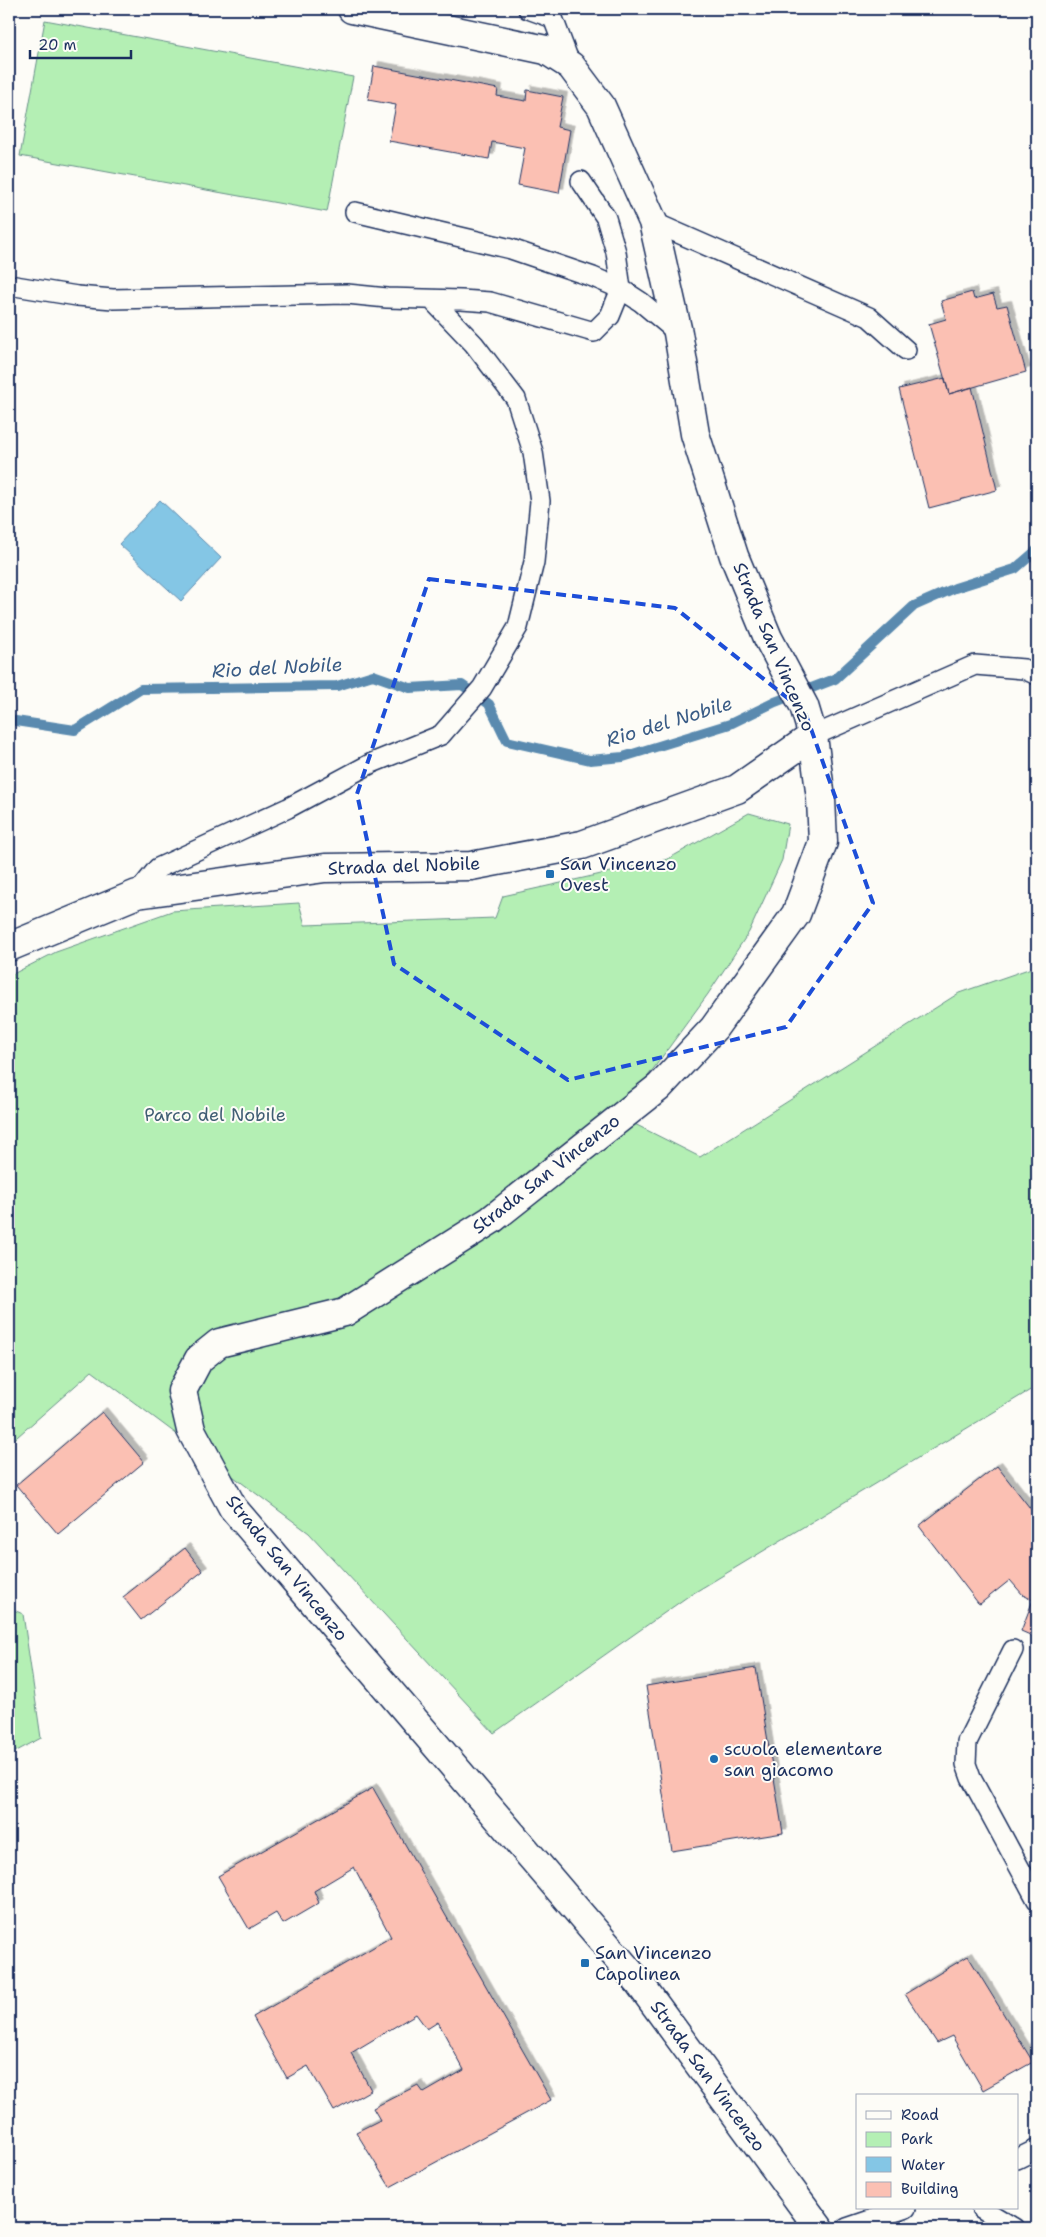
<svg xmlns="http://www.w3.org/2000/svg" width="1046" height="2237" font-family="'Shantell Sans',sans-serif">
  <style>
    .green { fill: #b4efb4; stroke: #688f89 }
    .water { fill: #84c6e5; stroke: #5a8aaf }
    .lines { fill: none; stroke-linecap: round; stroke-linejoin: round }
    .stream { stroke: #5a8aaf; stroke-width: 10 }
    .building { fill: #fbc0b3; stroke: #1b2f5e; filter: url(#shadow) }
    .service-casing { stroke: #1b2f5e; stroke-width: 22 }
    .minor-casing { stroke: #1b2f5e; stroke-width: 31 }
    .service { stroke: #fdfcf7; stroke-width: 19 }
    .minor { stroke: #fdfcf7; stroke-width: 28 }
    .marked { fill: none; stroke: #1d4ed8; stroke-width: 4; stroke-dasharray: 10 6; stroke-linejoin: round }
    .poi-dot { fill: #1f6fb2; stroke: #fdfcf7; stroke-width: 2 }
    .labels { text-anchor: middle; stroke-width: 4; stroke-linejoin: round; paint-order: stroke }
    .street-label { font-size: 18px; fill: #1b2f5e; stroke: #fdfcf7 }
    .poi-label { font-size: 18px; fill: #1b2f5e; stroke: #fdfcf7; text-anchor: start }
    .park-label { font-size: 18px; fill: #415f74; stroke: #fdfcf7 }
    .water-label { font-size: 19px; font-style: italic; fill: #3a5c86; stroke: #fdfcf7 }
  </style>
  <defs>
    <filter id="shadow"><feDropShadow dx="4.5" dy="-4.5" stdDeviation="0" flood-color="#0004"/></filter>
  </defs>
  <rect width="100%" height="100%" fill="#fdfcf7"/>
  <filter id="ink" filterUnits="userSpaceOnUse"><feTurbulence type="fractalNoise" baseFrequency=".02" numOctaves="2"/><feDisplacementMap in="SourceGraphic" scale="10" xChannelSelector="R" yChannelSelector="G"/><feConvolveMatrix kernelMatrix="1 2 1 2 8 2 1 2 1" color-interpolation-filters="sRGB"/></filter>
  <g filter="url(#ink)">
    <!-- green -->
    <path class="green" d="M45,20L353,77L327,212L20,156Z
      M749,813L788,824L782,860L749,932L708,994L635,1094L611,1112L700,1157L959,993L1037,966V1386L687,1597L494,1733L309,1533L92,1371L9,1444V976L56,952L172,911L299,903L305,925L495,918L503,896L668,859Z
      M9,1608L23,1614L41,1738L9,1755Z"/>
    <!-- water -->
    <path class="water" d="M160,500L221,558L181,601L119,544Z"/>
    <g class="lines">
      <!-- stream -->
      <path class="stream" d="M9,720L75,730L141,689L337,686L373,675L410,688L462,685L489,704L507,741L590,760L623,757L730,724L775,702L835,679L914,606L955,588L1015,569L1037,550"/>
    </g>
    <!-- building -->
    <path class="building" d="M374,66L498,89L497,96L526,101L527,90L563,97L557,127L570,130L559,193L518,185L525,148L492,142L489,159L389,141L396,105L368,100Z
      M972,292L974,299L993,294L997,307L1007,305L1026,372L949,394L929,324L946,319L941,301Z
      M945,378L949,394L972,387L997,490L929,508L899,389Z
      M102,1412L144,1462L58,1534L16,1485Z
      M997,1466L1037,1517V1638L1021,1631L1033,1600L1023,1595L1010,1580L980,1604L978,1603L919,1526Z
      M185,1548L203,1571L141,1620L123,1597Z
      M756,1668L783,1833L672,1851L646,1686Z
      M373,1788L551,2100L390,2187L356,2132L380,2120L373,2108L418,2085L424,2093L464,2070L438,2022L427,2029L416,2014L351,2053L371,2090L334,2111L308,2066L287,2078L253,2017L391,1937L354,1867L314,1891L319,1903L283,1924L276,1913L249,1929L218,1876Z
      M968,1956L1033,2062L983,2090L952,2036L937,2043L905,1994Z"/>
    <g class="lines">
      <defs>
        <path id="service" d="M528,9L553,18L571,66
          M355,212L511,249L593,277L621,289L641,302L678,333
          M653,222L869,317L906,350
          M9,285L77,296L113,299L347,294L387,298L461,300L490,302L594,332L610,316L621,289L616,252L606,218L581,181
          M813,736L975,665L1024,669L1037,675
          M137,894L158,868L288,808L372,763L441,735L482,688L518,627L534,562L540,501L533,452L516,399L474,344L432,300
          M1013,1650L967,1742L966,1764L971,1778L1037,1900
          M1017,2159L1037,2149
          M981,2208L1014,2228
          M847,2228L906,2208"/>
        <path id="minor" d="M352,9L546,50L571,66L601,106L653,222L678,333L695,434L734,556L768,638L804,706L813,736L821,799L823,842L796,914L714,1028L659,1087L491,1220L345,1312L219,1343L199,1359L182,1391L191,1430L233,1508L640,1984L819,2228
          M9,947L137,894L325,868L471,866L582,845L737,789L813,736"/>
      </defs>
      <!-- service casing -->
      <use href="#service" class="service-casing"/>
      <!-- minor casing -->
      <use href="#minor" class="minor-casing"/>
      <!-- service -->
      <use href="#service" class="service"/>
      <!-- minor -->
      <use href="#minor" class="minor"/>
    </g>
  </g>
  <!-- marked area -->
  <path class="marked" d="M429,579L675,608L805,712L873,903L786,1027L568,1080L394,964L357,794Z"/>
  <!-- markers -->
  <g class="poi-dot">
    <rect x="545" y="869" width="10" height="10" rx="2.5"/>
    <circle cx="714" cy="1759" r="5"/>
    <rect x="580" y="1958" width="10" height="10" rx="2.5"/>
  </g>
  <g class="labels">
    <!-- street labels -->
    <g class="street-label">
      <text transform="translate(774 647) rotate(67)" y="6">Strada San Vincenzo</text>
      <text transform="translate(404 866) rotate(-2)" y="6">Strada del Nobile</text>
      <text transform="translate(546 1174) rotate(-38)" y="6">Strada San Vincenzo</text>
      <text transform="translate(287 1568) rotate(51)" y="6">Strada San Vincenzo</text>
      <text transform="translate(708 2076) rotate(54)" y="6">Strada San Vincenzo</text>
    </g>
    <!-- poi labels -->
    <g class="poi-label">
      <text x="560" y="870">San Vincenzo<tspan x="560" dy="21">Ovest</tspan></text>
      <text x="724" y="1755">scuola elementare<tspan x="724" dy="21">san giacomo</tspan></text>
      <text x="595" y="1959">San Vincenzo<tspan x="595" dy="21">Capolinea</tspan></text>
    </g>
    <!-- park labels -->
    <g class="park-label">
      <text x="215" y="1121">Parco del Nobile</text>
    </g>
    <!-- water labels -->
    <g class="water-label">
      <text transform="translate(277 667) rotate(-3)" y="7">Rio del Nobile</text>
      <text transform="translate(669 721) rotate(-17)" y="7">Rio del Nobile</text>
    </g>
  </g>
  <!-- margin -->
  <rect width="1046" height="2237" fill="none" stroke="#fdfcf7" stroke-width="30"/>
  <rect x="15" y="15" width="1016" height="2207" fill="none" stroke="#1b2f5e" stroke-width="2" filter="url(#ink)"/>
  <!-- legend -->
  <rect x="856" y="2094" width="162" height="115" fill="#fdfcf7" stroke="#a3aaba"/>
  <rect x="866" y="2111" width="25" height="8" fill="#fdfcf7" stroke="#a3aaba"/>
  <text x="901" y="2120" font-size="15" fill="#1b2f5e">Road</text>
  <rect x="866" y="2132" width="25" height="15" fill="#b4efb4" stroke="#a3aaba"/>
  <text x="901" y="2144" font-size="15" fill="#1b2f5e">Park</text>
  <rect x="866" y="2157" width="25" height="15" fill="#84c6e5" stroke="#a3aaba"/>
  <text x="901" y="2170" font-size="15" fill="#1b2f5e">Water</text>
  <rect x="866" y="2182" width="25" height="15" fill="#fbc0b3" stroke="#a3aaba"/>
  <text x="901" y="2194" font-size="15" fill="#1b2f5e">Building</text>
  <!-- scale -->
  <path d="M30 50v8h101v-8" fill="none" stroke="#1b2f5e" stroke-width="2.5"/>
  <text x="38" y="50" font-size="15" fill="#1b2f5e" stroke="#fdfcf7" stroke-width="4" paint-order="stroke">20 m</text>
</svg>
